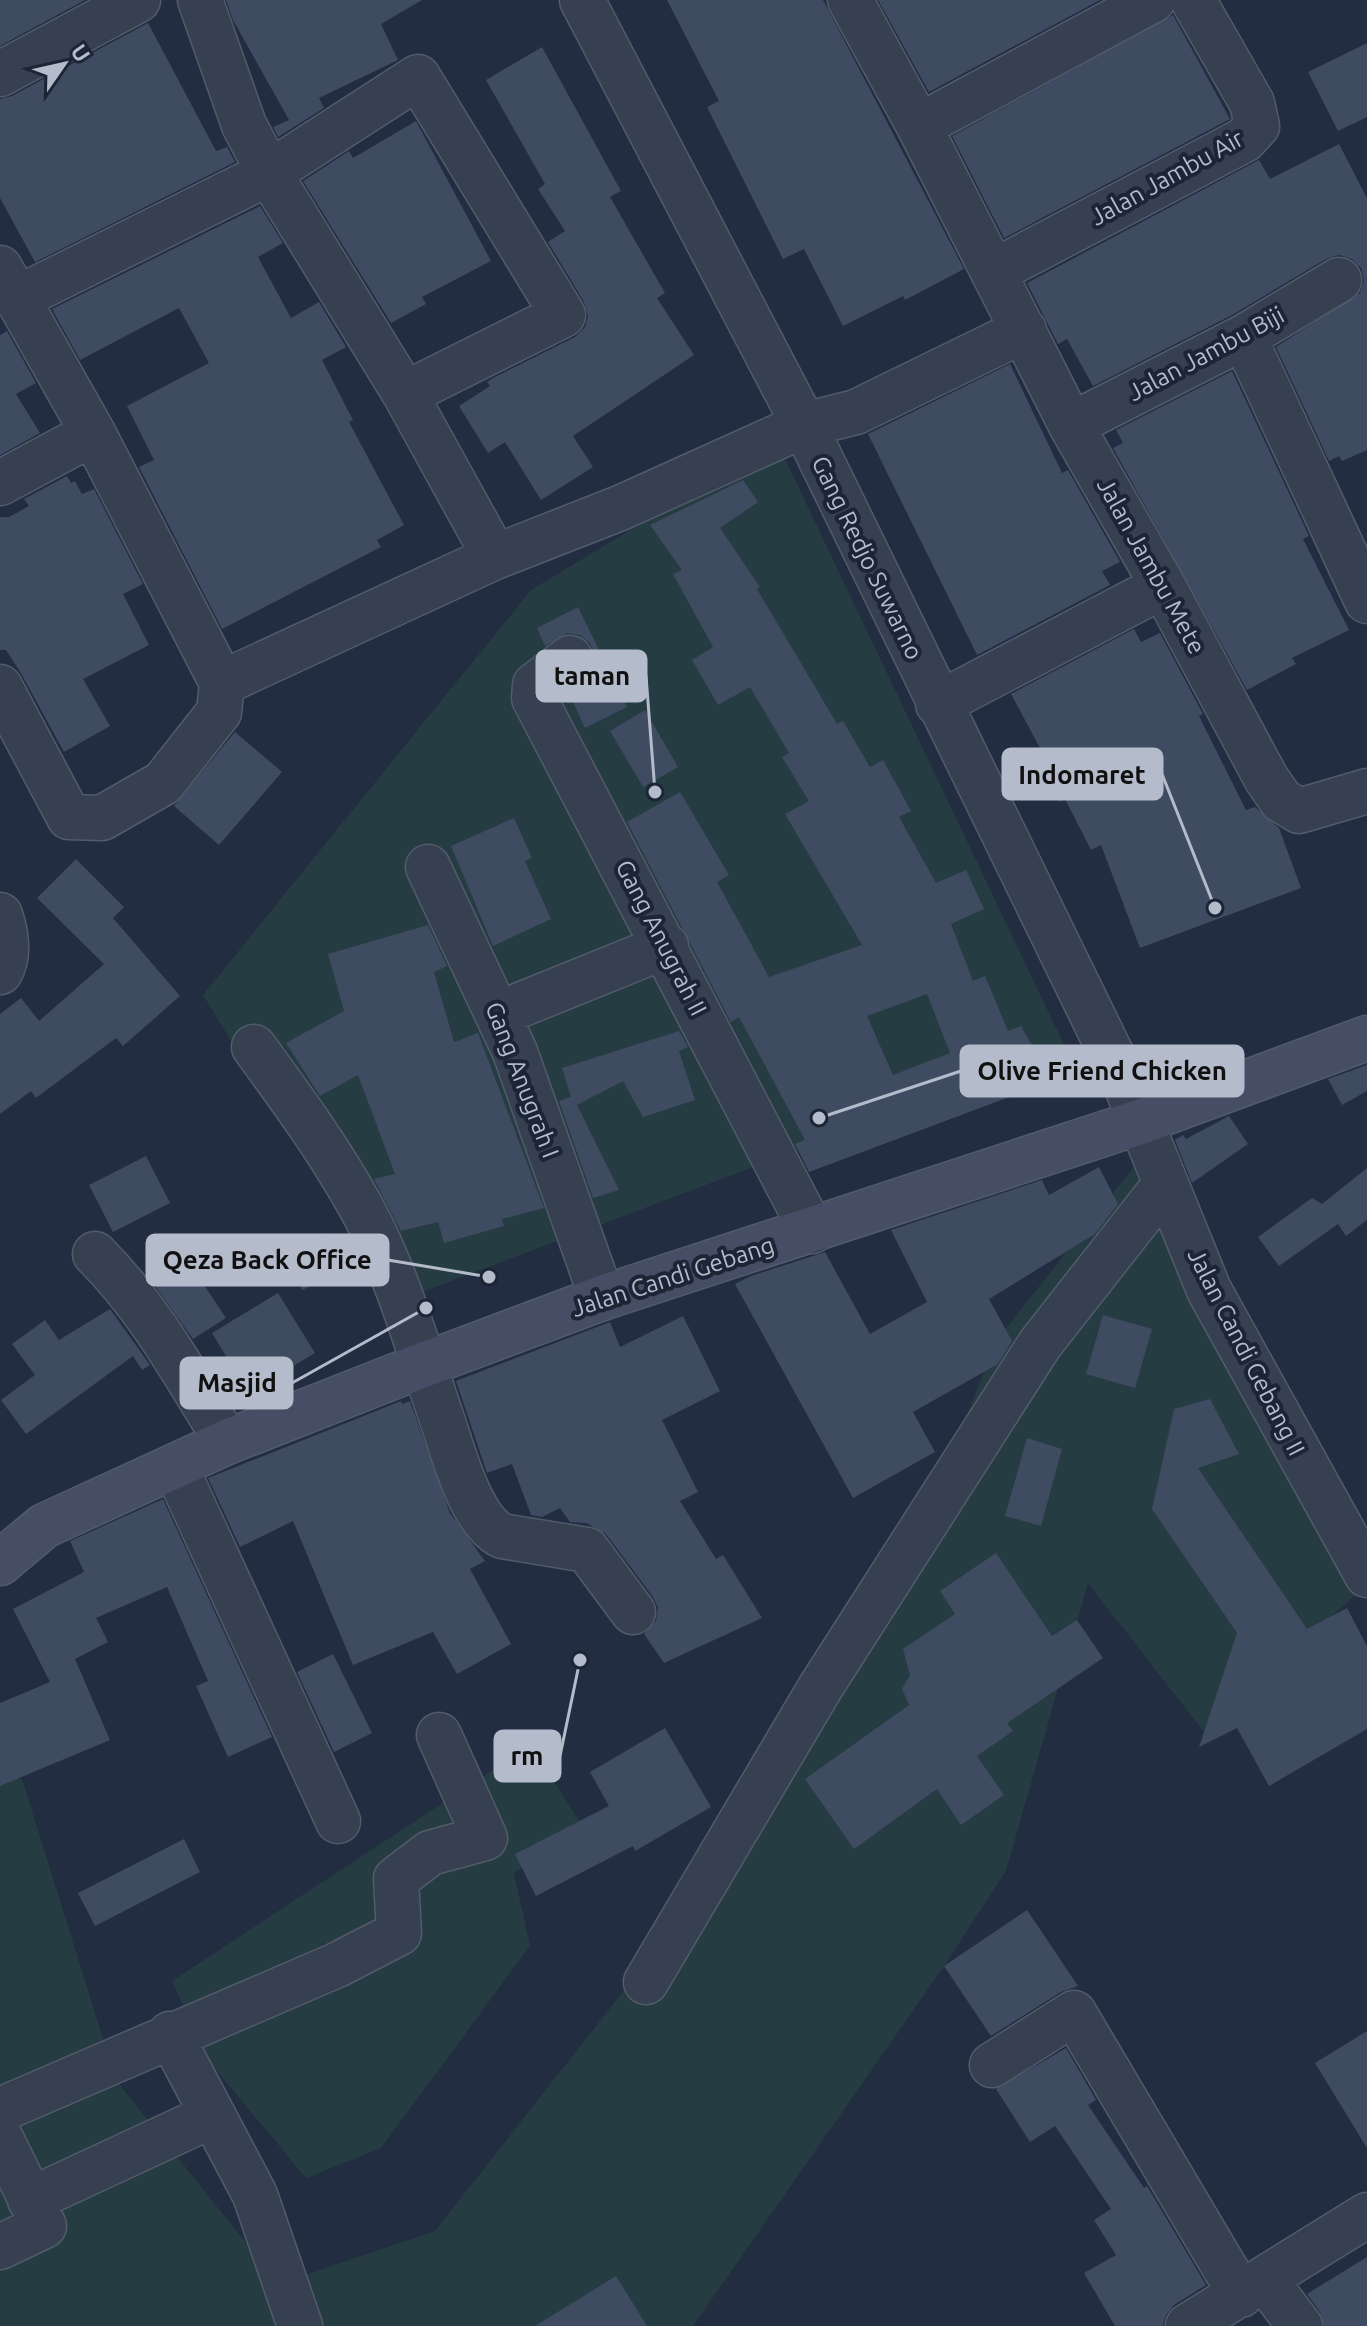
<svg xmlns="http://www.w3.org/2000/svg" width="1367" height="2326" font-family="Ubuntu,sans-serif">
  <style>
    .green { fill: #253c42 }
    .building { fill: #3f4b61; fill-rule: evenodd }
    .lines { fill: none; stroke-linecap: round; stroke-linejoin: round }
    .minor-casing { stroke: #525b6b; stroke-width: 47 }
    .secondary-casing { stroke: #525b6b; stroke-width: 47 }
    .minor { stroke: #374051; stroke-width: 44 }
    .secondary { stroke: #454e64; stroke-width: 44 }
    .labels { text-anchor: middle; stroke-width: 8; stroke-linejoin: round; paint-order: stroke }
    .street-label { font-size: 24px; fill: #b4bbcb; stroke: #1c2536 }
    .leader { fill: none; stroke: #b4bbcb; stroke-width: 3 }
    .callout-dot { fill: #b4bbcb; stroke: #1c2536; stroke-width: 3 }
    .callout { fill: #b4bbcb; stroke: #b4bbcb; stroke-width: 3 }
    .callout-label { font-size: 26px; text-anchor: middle; font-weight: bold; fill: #111 }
  </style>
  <rect width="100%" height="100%" fill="#232d41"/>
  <!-- green -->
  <path class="green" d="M777,442L1066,1049L393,1303L203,995L531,590Z
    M1151,1145L1198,1275L1264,1437L1364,1587L1204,1732L1088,1583L1006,1871L944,1966L693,2326H0V1773L22,1779L116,2080L279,2284L435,2231L695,1900L934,1499L996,1341Z
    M531,1745L583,1827L514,1873L530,1946L381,2148L306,2178L206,2058L172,1981Z"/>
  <!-- building -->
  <path class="building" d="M0,0H85L0,46Z
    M226,0H422L381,24L398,60L319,98L324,108L278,137L273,127L289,120L233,20Z
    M667,0H823L964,269L905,300L903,296L843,326L804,249L783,259L707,107L719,101Z
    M878,0H1100L929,92Z
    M1173,15L1230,119L1004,238L952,136Z
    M148,23L216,151L227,147L235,162L35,262L0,198V99L12,96Z
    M1367,43V117L1338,131L1308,72Z
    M542,47L621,191L610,197L665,293L657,298L694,355L573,436L593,467L541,500L505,442L488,453L459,406L490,386L487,382L495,377L575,337L585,327L588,316L584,302L548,242L565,231L538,189L545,184L486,80Z
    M416,121L491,261L422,297L426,304L391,323L303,181L349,151L353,158Z
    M1339,144L1367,198V450L1342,461L1339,456L1329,461L1276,347L1360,293L1364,280L1361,268L1352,259L1339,255L1326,259L1232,315L1093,386L1067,339L1058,344L1027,283L1259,160L1270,179Z
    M260,206L283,243L258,257L291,318L319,302L346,347L322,360L353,420L349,422L404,525L377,540L381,547L222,629L139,467L154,460L127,406L209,363L179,308L80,360L52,309Z
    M7,331L36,383L16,394L40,433L0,455V335Z
    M1010,364L1062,473L1068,470L1120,562L1102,571L1110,585L977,655L868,434Z
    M1232,371L1309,536L1303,539L1349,630L1292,658L1296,664L1247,690L1113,448L1123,443L1116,430Z
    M67,476L71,483L75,481L82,494L94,489L143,584L123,594L149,645L83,679L110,726L64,752L22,675L6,650H0V517H9L29,506L24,499Z
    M743,480L758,502L720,528L760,587L757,589L837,724L843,721L870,767L883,760L911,811L899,817L936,883L966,870L984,909L951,924L973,981L985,976L1008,1031L1021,1026L1052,1081L809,1172L795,1144L805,1140L739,1017L731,1022L627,822L680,792L729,875L717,882L769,977L862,945L785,814L809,801L782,757L789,753L750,687L718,705L692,660L713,647L673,574L682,570L650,525ZM927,994L950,1053L893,1075L867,1016Z
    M578,607L627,707L585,728L568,691L593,668L595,655L590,643L580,635L567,633L545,646L537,628Z
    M1134,629L1141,642L1160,633L1203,714L1199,716L1246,810L1255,807L1279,828L1301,888L1140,948L1101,845L1091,850L1065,799L1060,802L1042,766L1048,763L1011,694Z
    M645,710L678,767L643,787L610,731Z
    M235,732L282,772L219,845L174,806Z
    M514,818L532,858L525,861L551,919L493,946L451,846Z
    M76,859L124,907L113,918L180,996L123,1046L116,1038L36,1098L31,1091L0,1114V1014L21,998L39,1021L104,964L37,898Z
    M428,925L447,966L434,972L454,1042L478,1033L544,1208L502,1219L504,1226L444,1243L438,1222L401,1231L374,1179L395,1174L358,1075L320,1096L286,1043L344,1011L328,954Z
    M679,1031L688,1047L679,1051L695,1100L643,1117L623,1081L577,1105L619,1190L593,1198L559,1101L571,1097L562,1068Z
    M1367,1065V1091L1342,1105L1328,1079Z
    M1229,1116L1248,1144L1192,1183L1175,1140L1183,1135L1186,1139Z
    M146,1156L170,1203L113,1232L89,1185Z
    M1099,1167L1118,1204L1095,1234L989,1299L1012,1341L998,1364L913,1412L935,1452L853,1498L735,1284L751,1276L825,1252L870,1334L927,1302L891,1230L1042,1180L1049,1195Z
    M1367,1168V1220L1346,1236L1338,1224L1279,1266L1258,1237L1312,1198L1322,1204Z
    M322,1233L341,1272L302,1290L283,1252Z
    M188,1261L226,1318L193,1339L153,1283Z
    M278,1293L315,1353L248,1393L212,1333Z
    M110,1309L150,1365L142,1370L133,1356L26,1434L1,1400L35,1375L12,1344L45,1320L59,1340Z
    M1103,1315L1152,1329L1135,1388L1086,1374Z
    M683,1316L720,1391L662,1420L698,1492L680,1501L716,1559L723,1555L762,1618L664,1663L644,1634L656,1621L658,1608L653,1597L606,1534L586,1523L570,1522L560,1508L542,1517L531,1515L512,1464L487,1473L456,1381L610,1322L620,1347Z
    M1210,1399L1239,1454L1198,1468L1307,1629L1347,1608L1367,1646V1729L1269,1786L1237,1728L1199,1747L1237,1633L1152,1509L1174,1409Z
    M401,1401L402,1404L410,1401L450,1513L485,1561L470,1569L511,1644L457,1674L433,1632L353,1665L293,1521L240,1547L208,1478Z
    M1027,1438L1062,1449L1041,1526L1005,1516Z
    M163,1499L272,1737L228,1757L196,1686L208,1681L167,1587L96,1618L108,1642L75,1659L110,1740L0,1786V1703L50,1682L13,1609L84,1572L70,1541Z
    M996,1553L1052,1636L1077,1620L1103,1658L1007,1723L1013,1731L977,1756L1004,1795L961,1825L937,1789L854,1849L805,1779L909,1705L902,1689L910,1675L903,1649L955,1614L940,1591Z
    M333,1654L372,1733L334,1752L297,1672Z
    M665,1728L711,1807L635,1851L633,1846L536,1896L515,1854L609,1806L590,1772Z
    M184,1839L200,1872L95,1926L78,1893Z
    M1027,1910L1078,1986L1061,1992L991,2036L944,1966Z
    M1367,2031V2148L1315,2063Z
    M1066,2048L1096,2100L1088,2105L1144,2188L1147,2186L1206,2285L1174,2305L1166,2315L1163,2326H1115L1084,2273L1116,2255L1094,2220L1111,2209L1055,2126L1030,2142L996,2089Z
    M1367,2257V2326H1324L1320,2312L1307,2294Z
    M616,2276L647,2326H535Z"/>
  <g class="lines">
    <defs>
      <path id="minor" d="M200,0L244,125L269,173L405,394L495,557
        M582,0L804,425L1123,1078L1209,1290L1367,1575
        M850,0L919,126L1071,425L1163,586L1266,778L1281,800L1299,811L1367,791
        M0,74L138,0
        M919,126L1153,0
        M0,268L93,433L222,683L219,712L163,783L102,818L69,817L0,687
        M993,272L1244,140L1257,126L1252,103L1193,0
        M16,299L269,173L418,77L563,315L405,394
        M1244,337L1367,601
        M1071,425L1244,337L1339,280
        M0,483L93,433
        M570,658L535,685L534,698L812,1231
        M222,683L495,557L620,508L804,425L856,412L1024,330
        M938,704L1163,586
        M428,867L515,1052L602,1298
        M0,915C6,932 10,956 0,972
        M498,1014L666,946
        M254,1047C292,1099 331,1152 362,1209C398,1275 418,1349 442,1419C453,1451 470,1520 502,1536L587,1550L633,1612
        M95,1254C150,1309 186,1376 227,1442
        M175,1466L338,1821
        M646,1982L820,1688L1040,1344L1164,1186
        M170,2034L255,2195L300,2326
        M992,2065L1074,2013L1241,2295
        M0,2110L337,1965L399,1933L396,1879L430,1853L485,1838L439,1735
        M0,2137L44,2226L0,2247
        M30,2200L213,2115
        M1265,2280L1300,2326
        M1188,2326L1367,2215"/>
      <path id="secondary" d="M0,1563L44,1526L227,1442L423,1365L602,1298L1140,1122L1367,1038"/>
    </defs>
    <!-- minor casing -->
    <use href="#minor" class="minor-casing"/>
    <!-- secondary casing -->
    <use href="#secondary" class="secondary-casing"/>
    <!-- minor -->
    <use href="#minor" class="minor"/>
    <!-- secondary -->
    <use href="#secondary" class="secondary"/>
  </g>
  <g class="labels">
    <!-- street labels -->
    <g class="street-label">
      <text transform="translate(1167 178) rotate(-29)" y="8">Jalan Jambu Air</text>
      <text transform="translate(1206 354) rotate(-28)" y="8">Jalan Jambu Biji</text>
      <text transform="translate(867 558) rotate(64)" y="8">Gang Redjo Suwarno</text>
      <text transform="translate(1151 566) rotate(61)" y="8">Jalan Jambu Mete</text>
      <text transform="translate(661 938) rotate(63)" y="8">Gang Anugrah II</text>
      <text transform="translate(522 1080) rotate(69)" y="8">Gang Anugrah I</text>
      <text transform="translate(673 1277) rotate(-18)" y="8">Jalan Candi Gebang</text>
      <text transform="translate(1246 1352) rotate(63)" y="8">Jalan Candi Gebang II</text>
    </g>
  </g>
  <!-- callouts -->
  <path class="leader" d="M655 792L646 676M1215 908L1162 774M819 1118L961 1071M489 1277L388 1260M426 1308L292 1383M580 1660L560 1756"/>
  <g class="callout-dot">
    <circle cx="655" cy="792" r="8"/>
    <circle cx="1215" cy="908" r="8"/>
    <circle cx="819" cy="1118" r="8"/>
    <circle cx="489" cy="1277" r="8"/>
    <circle cx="426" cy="1308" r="8"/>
    <circle cx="580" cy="1660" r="8"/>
  </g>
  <g class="callout">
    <rect x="537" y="651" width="109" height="50" rx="8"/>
    <rect x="1003" y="749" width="159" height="50" rx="8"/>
    <rect x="961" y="1046" width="282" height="50" rx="8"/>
    <rect x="147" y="1235" width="241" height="50" rx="8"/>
    <rect x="181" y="1358" width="111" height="50" rx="8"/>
    <rect x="495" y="1731" width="65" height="50" rx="8"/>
  </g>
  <g class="callout-label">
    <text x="592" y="685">taman</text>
    <text x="1082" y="784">Indomaret</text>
    <text x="1102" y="1080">Olive Friend Chicken</text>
    <text x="267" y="1269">Qeza Back Office</text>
    <text x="237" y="1392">Masjid</text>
    <text x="527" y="1765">rm</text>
  </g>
  <!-- north arrow -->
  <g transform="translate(64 64) rotate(56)" stroke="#1c2536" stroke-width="6" paint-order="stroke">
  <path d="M0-6L14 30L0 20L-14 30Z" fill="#b4bbcb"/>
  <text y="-12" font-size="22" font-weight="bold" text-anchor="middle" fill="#b4bbcb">U</text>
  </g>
</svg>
